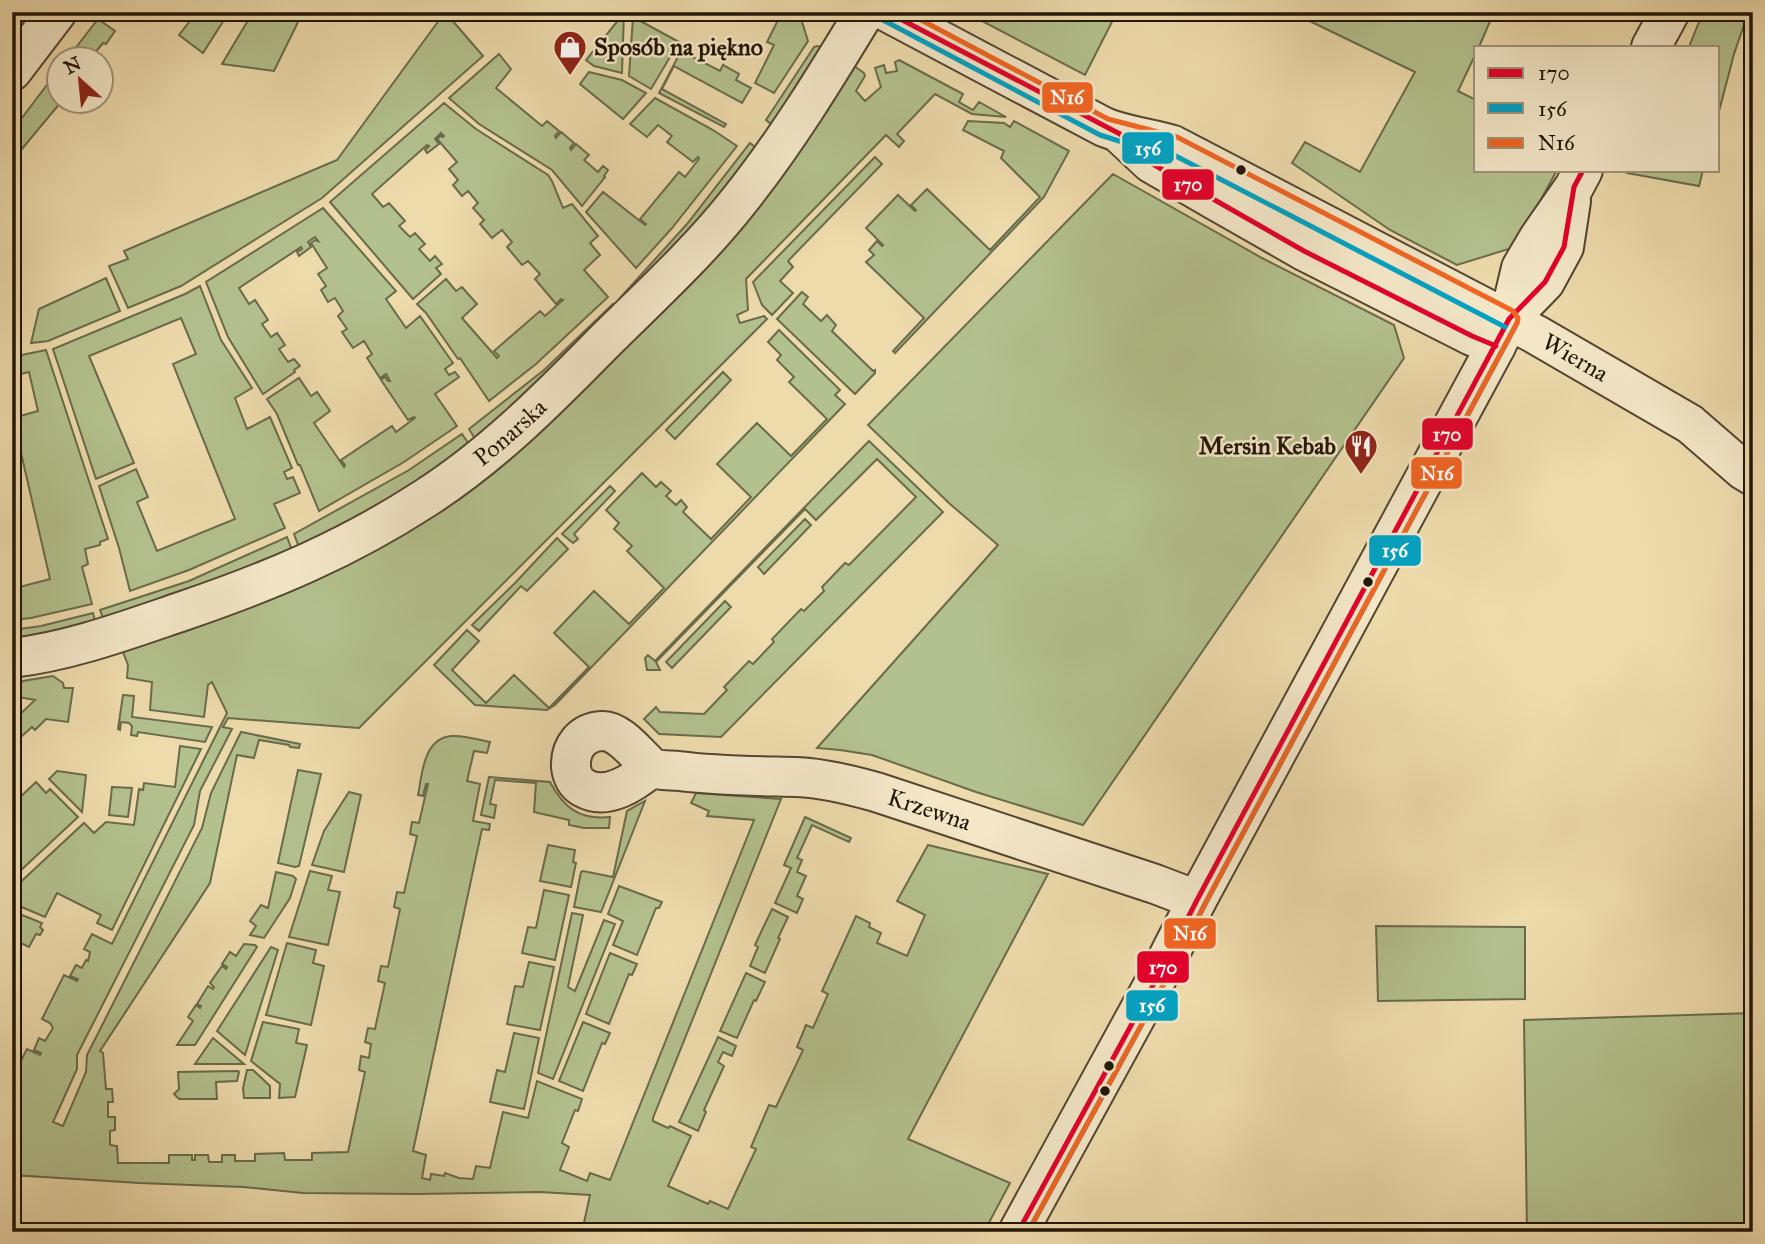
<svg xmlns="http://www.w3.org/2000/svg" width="1765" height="1244" font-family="'IM FELL Great Primer',serif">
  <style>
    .green { fill: #b3c18e; stroke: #6a6b4b; stroke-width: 2 }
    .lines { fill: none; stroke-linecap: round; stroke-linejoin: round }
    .minor-casing { stroke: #544631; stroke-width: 42 }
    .minor { stroke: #f4e8c9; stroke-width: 38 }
    .bus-1-casing { stroke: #f4e8c9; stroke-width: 10 }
    .bus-2-casing { stroke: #f4e8c9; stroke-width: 10 }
    .bus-3-casing { stroke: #f4e8c9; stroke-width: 10 }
    .bus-1 { stroke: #e4002b; stroke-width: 5 }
    .bus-2 { stroke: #02a2c4; stroke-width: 5 }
    .bus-3 { stroke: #f26522; stroke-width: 5 }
    .bus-dot { fill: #211508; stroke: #f4e8c9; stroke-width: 2.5 }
    .labels { text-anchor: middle; stroke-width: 5; stroke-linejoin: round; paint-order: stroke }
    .poi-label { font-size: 24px; font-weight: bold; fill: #211508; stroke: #f4e8c9; text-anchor: start }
    .street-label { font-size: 24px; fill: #211508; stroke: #f4e8c9 }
    .line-badge { stroke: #f4e8c9; stroke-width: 2.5 }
    .badge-label { font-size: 19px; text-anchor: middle; font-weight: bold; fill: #fff }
  </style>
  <rect width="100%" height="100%" fill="#eedbac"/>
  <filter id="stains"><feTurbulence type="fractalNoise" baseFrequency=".00286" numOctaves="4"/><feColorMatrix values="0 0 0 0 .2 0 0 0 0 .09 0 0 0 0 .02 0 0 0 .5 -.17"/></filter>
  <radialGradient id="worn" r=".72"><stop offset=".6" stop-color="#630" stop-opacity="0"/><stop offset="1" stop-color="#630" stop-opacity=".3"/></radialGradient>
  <!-- green -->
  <path class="green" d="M197,12H229L203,53L179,35Z
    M253,12H303L274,71L222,64Z
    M445,12L483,56L322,198L181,286L128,308L109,266L128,259L124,251L337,160Z
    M782,12H799L808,41L774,93L755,83L774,45L767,42Z
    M965,12H1117L1085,75Z
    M1291,12H1494L1479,47H1476V53L1458,91L1476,100V170H1557L1515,247L1457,265L1390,230L1292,163L1305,142L1360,172L1415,72Z
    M1703,12H1753V19H1746L1734,54L1718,115V47H1689Z
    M624,13L622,73L594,66L586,60Z
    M633,17L679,42L651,89L629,76Z
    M98,19L115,31L106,44L103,43L90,59H67Z
    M817,46L822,47L816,61L771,124L766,120L814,47Z
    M681,51L720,71L723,65L739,74L736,80L751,88L742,103L674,66L662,89L726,124L724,127L659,93Z
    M499,54L511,69L496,88L542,126L547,121L559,131L555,136L556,138L561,132L574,143L570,148L571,150L576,144L589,155L584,160L598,172L603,166L608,170L604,176L605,177L582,206L552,170L479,124L449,98Z
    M899,60L963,94L959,102L973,110L979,102L1006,117L972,114L935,94L897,134L904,141L899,147L886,135L746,279L748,310L737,315L740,323L764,316L767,319L359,728L228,718L223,727L232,729L200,791L194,825L77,1055V1069L53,1122L63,1126L86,1072L87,1055L202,828L211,793L241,732L300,744L299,748L290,747L289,745L259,740L254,758L237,755L210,883L100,1051L103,1053L106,1089H112L113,1102H108V1117H115V1130L110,1131V1145L117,1146L118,1163H169V1155H192V1160H195V1155H208L209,1162H222V1155H235V1161H255V1154L284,1153L285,1160H312V1153L348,1152L365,1072L359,1070L361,1056L369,1058L371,1044L365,1042L368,1028L375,1029L385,983L378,981L381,966L388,967L400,909L394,907L397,892L404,893L417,836L410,834L412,822L419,823L428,784H426L423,796L418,795C422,775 423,739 451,736C463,735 477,739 490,742L487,753L474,751L467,781L480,784L473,821L490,824L489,830L482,829L413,1151L426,1155L422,1178L430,1180L431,1174L444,1176L445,1173L459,1178L473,1179L476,1166L490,1168L503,1112L528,1118L537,1081L582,1099L578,1111L575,1110L562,1143L569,1147L560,1170L587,1181L590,1173L610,1180L754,820L707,816L709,811L691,803L696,793L781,799L653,1118V1121L668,1128L670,1126L691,1136L668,1186L708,1204L710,1201L728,1209L756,1149L751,1147L769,1105L776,1107L803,1050L797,1047L806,1025L813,1028L828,994L822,991L856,916L870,923L869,927L881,933L877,943L907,956L925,915L897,901L928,845L1048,874L908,1139L1010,1183L984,1232H582L590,1195L540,1192L416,1194L303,1193L243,1187L139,1183L12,1175V1107L17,1101L12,1096V1078L27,1049L40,1055L41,1053L34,1050L39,1038L45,1041L53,1028L50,1023L42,1019L64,975L77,981L78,979L70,976L76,965L82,968L86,960L88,961L90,952L84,949L92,934L112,944L227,713L212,682L208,685L204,717L150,710L152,682L127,678L128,665L121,647L439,506L850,63L864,73L865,76L856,91L865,101L881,87L875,68L884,65L886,73L897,71L895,62Z
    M59,69L60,102H61L12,161V131Z
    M589,72L622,80L646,93L623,119L580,84Z
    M655,98L713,130L737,146L672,228L636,268L586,212L603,192L645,225L646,224L640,219L679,172L685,177L699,159L698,157L693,162L667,142L672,136L658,125L647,137L630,124Z
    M444,103L476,129L548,175L552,181L563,208L572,204L598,236L590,243L600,255L584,270L608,297L536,364L489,401L460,358L458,359L426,313L417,304L446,279L456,291L462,287L477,304L462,318L497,358L499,356L494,351L540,311L545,316L563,300L561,299L556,304L535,279L540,274L528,261L522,265L507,247L512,242L502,230L492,238L480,224L484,220L473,208L478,203L468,191L462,196L453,185L458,180L449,169L457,162L437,139L441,136L443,137L444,136L441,133L435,139L439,144L427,153L425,150L429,146L427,145L372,194L383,207L389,203L405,221L399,226L410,237L415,233L425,244L419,249L430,261L435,256L442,264L436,268L441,274L413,299L330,202Z
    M968,121L1004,123L1010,127L1014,121L1069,151L1044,197L895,353L893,351L924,318L866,262L874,255L869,250L877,241L882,246L883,245L866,228L898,195L915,211L916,210L911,205L927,189L990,250L1040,197L1001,158L1004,151L963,130Z
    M750,143L754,146L755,155L693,229L621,302L619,299L687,224Z
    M875,157L882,164L788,261L793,267L780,281L793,293L772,315L762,305L753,282Z
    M1629,170H1703L1699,186L1627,173Z
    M1113,174L1262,258L1394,325L1404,358L1083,825L976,792L872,755L840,750L817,748L998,545L950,504L868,425Z
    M323,208L396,291L386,299L406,328L420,316L453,363L445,369L449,375L455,372L459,377L435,394L457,426L404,462L319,511L300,465H298L277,414L267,399L299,378L311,396L317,392L330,411L314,423L344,467L345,465L341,460L392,426L396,432L415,418L414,417L408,420L381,380L385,377L388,381H390L386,374L380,378L367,358L372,354L364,341L353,348L342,332L347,329L338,316L343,311L335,298L328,302L321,290L326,286L318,274L327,268L311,243L315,240L318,241L315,237L308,242L311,247L299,256L297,252L302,249L301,247L239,288L249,304L255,300L268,320L262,324L271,337L277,333L285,345L279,349L288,362L294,359L300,366L294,370L295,372L263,394L228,337L206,282Z
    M106,278L120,311L48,341L31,343L39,309Z
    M200,286L221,340L252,388L235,398L247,429L270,417L292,468L284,472L287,479L293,477L300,493L274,504L285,528L189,570L130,591L119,548L99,486L136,469L148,497L137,502L157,551L235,519L173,364L196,354L181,318L89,356L134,463L96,479L53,349L185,294Z
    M802,292L808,297L803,304L821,321L827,315L836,325L832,331L873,371L875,370V373L855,394L777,319Z
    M613,304L616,307L477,442L469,429L544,370Z
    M779,330L840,390L835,395L845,404L555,705L547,710L475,705L434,665L467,630L479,641L452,670L486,703L514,675L549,708L589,667L554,633L594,591L629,624L664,588L627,551L632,546L614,529L619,523L606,510L642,473L656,487L661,482L671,491L666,496L676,505L681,500L687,507L683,512L711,539L751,497L717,464L757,423L791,456L827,419L789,382L794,377L777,360L781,355L768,342Z
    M46,350L108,539L100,542V545L85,549L88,564L82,567L92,604L31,618L12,620V589L50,579L13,418L38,411L29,372L12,376V357Z
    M723,372L731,380L675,439L666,430Z
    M462,434L471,447L419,484L300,550L294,534L409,470Z
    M869,441L943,512L721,737L659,734L644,719L656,707L660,712L704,714L727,690L724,687L749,661L753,664L774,642L772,639L801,609L804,611L824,591L822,587L845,563L849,565L916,497L877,459L816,520L805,509L656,662L660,670H647L645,658L648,655L655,661Z
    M610,486L615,491L574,534L578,539L573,543L562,534Z
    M805,519L811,525L764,574L758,567Z
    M287,537L293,553L104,621L100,610L189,581Z
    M557,538L568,549L527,591L521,586L479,631L472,625L516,582Z
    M725,601L731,607L672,668L666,662Z
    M93,613L96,624L12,641V630L41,626Z
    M53,676L63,683L64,688H73L68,722L46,719L35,730L32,727L12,745V722L35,700L12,696V694L23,681Z
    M123,695L134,696L132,717L212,727L205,742L138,732L137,736L131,735L132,726L129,723L121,722L120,730L118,729Z
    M180,746L201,749L112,930L97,923L101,915L57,893L45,917L12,903V890L84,823L94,833L106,822L134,825L139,789L143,790L144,783L175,787Z
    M298,770L321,774L299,866L295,867L278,863Z
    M57,771L86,775L82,812L49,779Z
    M489,777L550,782C564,808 579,820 610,817L609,828H584L569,825V820L534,812L536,783L495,780L490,804L496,805L494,818L481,815Z
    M36,782L46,793L50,789L78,817L20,871L12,863V825L17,818L12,812V805Z
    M112,787L132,788L128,817L109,815Z
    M349,792L361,795L344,872L312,865L324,831Z
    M645,801L601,912L574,907L581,872L583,871L613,877L627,811Z
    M805,817L851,838L849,842L812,825L797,858L802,860L797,872L806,876L797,896L803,899L797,913L775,903L791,868L784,865Z
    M548,845L575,850L573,862L576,863L571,887L540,881Z
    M310,871L332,876L328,890L340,892L328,945L289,937Z
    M276,872L293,876L296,879L290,898L264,938L250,935L256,926L250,921L261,905L268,908Z
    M619,886L662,902L659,908H656L637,955L613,945L623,921L608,914Z
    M544,890L569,895L555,960L522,953L528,927L536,928Z
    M772,909L788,917L778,938L780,939L765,973L750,966L758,947L755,945Z
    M12,911L42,923L40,927L43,930L40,935L36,934L29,947L12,939Z
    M572,913L583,915L568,987L575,991L604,920L615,924L553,1079L538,1073Z
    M1376,926L1525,927V999L1378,1001Z
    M287,943L316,950L313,963L324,966L311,1025L266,1015Z
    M244,944L255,945L257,947L195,1045H177L193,1021L188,1017L196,1005L200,1008L201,1006L197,1004L208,986L213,989L214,987L210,983L222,966L226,969L227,967L222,964L230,952L236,956Z
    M271,947L278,950L245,1055L217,1031Z
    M610,953L637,964L632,975L629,974L609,1024L586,1014Z
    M529,962L554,967L540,1030L507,1024L515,986L523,987Z
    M746,973L765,982L756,1001L754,1000L737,1038L720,1031Z
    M1753,1013V1232H1527L1524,1020Z
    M263,1022L299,1029L296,1043L307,1045L295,1097L279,1098L280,1084L251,1061Z
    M583,1022L610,1033L605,1044L602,1043L583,1091L559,1081Z
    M514,1033L539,1038L524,1109L490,1102L497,1070L505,1072Z
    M718,1037L736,1046L732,1056L723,1052L718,1062L724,1066L704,1110L706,1112L698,1131L679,1122Z
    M213,1038L244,1064H195Z
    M247,1070H253L270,1086V1098H244L243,1088Z
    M238,1071L239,1072L237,1081L216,1082L217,1099H179L174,1094L179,1089L178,1072Z"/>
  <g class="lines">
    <defs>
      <g id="minor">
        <path id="s1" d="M887,12L1104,127C1126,136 1150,138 1173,145L1535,334L1690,424L1743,470L1753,476"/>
        <path d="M1651,47L1670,12"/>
        <path d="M12,71L57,12"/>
        <path d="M1121,135L1151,163L1213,199L1304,251L1472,336L1496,346"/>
        <path d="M1510,318L1545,282L1564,247L1571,201"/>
        <path id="s2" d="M12,658C71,651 127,630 183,611C271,581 347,549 424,499C490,457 546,401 600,346C647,299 697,254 738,202C786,142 825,78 865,12"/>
        <path id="s3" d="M651,768C634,782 607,801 584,788C576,784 572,776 571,767C570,747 582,732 602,731C616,730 632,748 641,757C645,761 649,766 653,768C660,771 671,770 679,771C718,776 758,776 797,777C823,778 851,785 876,792L1155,884L1197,900"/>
        <path d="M1018,1232L1163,967L1197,900L1496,346L1509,319L1521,268L1538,239L1574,187L1583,170"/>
      </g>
    </defs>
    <!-- minor casing -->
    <use href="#minor" class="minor-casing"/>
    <!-- minor -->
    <use href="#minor" class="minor"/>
    <defs>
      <path id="bus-1" d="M887,12L1120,134L1151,163L1213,199L1304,251L1472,336L1496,346
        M1018,1232L1163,967L1197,900L1509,319L1545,282L1564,247L1574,187L1583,170"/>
      <path id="bus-2" d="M883,20L1100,135L1119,141L1170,153L1505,327
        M1028,1232L1171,971L1205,904L1517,323"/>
      <path id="bus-3" d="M906,12L1108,119L1177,137L1513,311L1518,318L1517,323L1205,904L1171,971L1028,1232"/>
    </defs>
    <!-- bus-1 casing -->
    <use href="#bus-1" class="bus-1-casing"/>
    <!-- bus-2 casing -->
    <use href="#bus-2" class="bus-2-casing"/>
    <!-- bus-3 casing -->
    <use href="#bus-3" class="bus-3-casing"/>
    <!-- bus-1 -->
    <use href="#bus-1" class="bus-1"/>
    <!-- bus-2 -->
    <use href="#bus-2" class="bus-2"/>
    <!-- bus-3 -->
    <use href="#bus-3" class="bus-3"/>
  </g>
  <!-- icons -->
  <defs>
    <symbol id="shop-pin" viewBox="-11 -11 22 30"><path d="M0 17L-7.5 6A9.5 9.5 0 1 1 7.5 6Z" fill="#8f2418" stroke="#f4e8c9"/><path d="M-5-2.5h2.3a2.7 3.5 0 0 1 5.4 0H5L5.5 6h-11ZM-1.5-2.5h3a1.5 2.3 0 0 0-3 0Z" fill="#fff"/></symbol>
    <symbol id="restaurant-pin" viewBox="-11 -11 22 30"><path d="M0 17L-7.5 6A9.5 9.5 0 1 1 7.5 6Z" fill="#8f2418" stroke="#f4e8c9"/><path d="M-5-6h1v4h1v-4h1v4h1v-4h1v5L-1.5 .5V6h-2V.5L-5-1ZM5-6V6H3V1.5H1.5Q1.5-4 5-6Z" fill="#fff"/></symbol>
  </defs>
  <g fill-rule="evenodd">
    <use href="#shop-pin" x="551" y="28" width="38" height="52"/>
    <use href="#restaurant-pin" x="1342" y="427" width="38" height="52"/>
  </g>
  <!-- markers -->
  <g class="bus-dot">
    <circle cx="1241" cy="170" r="6"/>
    <circle cx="1368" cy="582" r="6"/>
    <circle cx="1109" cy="1066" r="6"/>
    <circle cx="1105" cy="1091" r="6"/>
  </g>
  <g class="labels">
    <!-- poi labels -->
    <g class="poi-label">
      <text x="594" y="55">Sposób na piękno</text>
      <text x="1336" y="454" text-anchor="end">Mersin Kebab</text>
    </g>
    <!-- street labels -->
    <g class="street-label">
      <text dy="8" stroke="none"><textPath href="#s1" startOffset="772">Wierna</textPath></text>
      <text dy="8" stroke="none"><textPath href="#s2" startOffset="553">Ponarska</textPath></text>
      <text dy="8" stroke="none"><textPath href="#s3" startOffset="499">Krzewna</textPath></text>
    </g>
  </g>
  <g class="line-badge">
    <rect x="1041" y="81" width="53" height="33" rx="7" fill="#f26522"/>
    <rect x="1121" y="131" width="54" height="34" rx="7" fill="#02a2c4"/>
    <rect x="1161" y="168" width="54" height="33" rx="7" fill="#e4002b"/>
    <rect x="1421" y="417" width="53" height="34" rx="7" fill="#e4002b"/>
    <rect x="1410" y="456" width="53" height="34" rx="7" fill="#f26522"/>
    <rect x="1368" y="534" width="54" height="33" rx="7" fill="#02a2c4"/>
    <rect x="1163" y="917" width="54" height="33" rx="7" fill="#f26522"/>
    <rect x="1136" y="950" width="54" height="34" rx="7" fill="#e4002b"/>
    <rect x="1125" y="989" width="54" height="33" rx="7" fill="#02a2c4"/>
  </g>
  <g class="badge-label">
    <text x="1067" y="104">N16</text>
    <text x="1148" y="155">156</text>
    <text x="1188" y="191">170</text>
    <text x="1447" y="441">170</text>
    <text x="1437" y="480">N16</text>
    <text x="1395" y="557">156</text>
    <text x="1190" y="940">N16</text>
    <text x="1163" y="974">170</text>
    <text x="1152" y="1012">156</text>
  </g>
  <!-- margin -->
  <rect width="1765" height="1244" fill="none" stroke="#eedbac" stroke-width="42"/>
  <rect x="14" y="14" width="1737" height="1216" fill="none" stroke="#211508" stroke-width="3.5"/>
  <rect x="21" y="21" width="1723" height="1202" fill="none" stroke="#211508" stroke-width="2"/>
  <!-- legend -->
  <rect x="1474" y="46" width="245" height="126" fill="#f4e8c9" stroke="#a0947c" stroke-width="2"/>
  <rect x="1488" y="68" width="35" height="10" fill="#e4002b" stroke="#a0947c" stroke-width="2"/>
  <text x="1538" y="80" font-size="21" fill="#211508">170</text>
  <rect x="1488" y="103" width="35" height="10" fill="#02a2c4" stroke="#a0947c" stroke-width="2"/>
  <text x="1538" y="116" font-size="21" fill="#211508">156</text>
  <rect x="1488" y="138" width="35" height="10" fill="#f26522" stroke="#a0947c" stroke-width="2"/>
  <text x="1538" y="150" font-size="21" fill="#211508">N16</text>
  <!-- north arrow -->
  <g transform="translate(80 80) rotate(333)"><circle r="33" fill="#f4e8c9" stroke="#a0947c" stroke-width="2"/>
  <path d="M0-5L12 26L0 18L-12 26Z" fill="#8f2418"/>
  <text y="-10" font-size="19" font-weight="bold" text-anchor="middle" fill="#211508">N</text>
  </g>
  <rect width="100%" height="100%" filter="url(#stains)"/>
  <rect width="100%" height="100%" fill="url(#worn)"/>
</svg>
